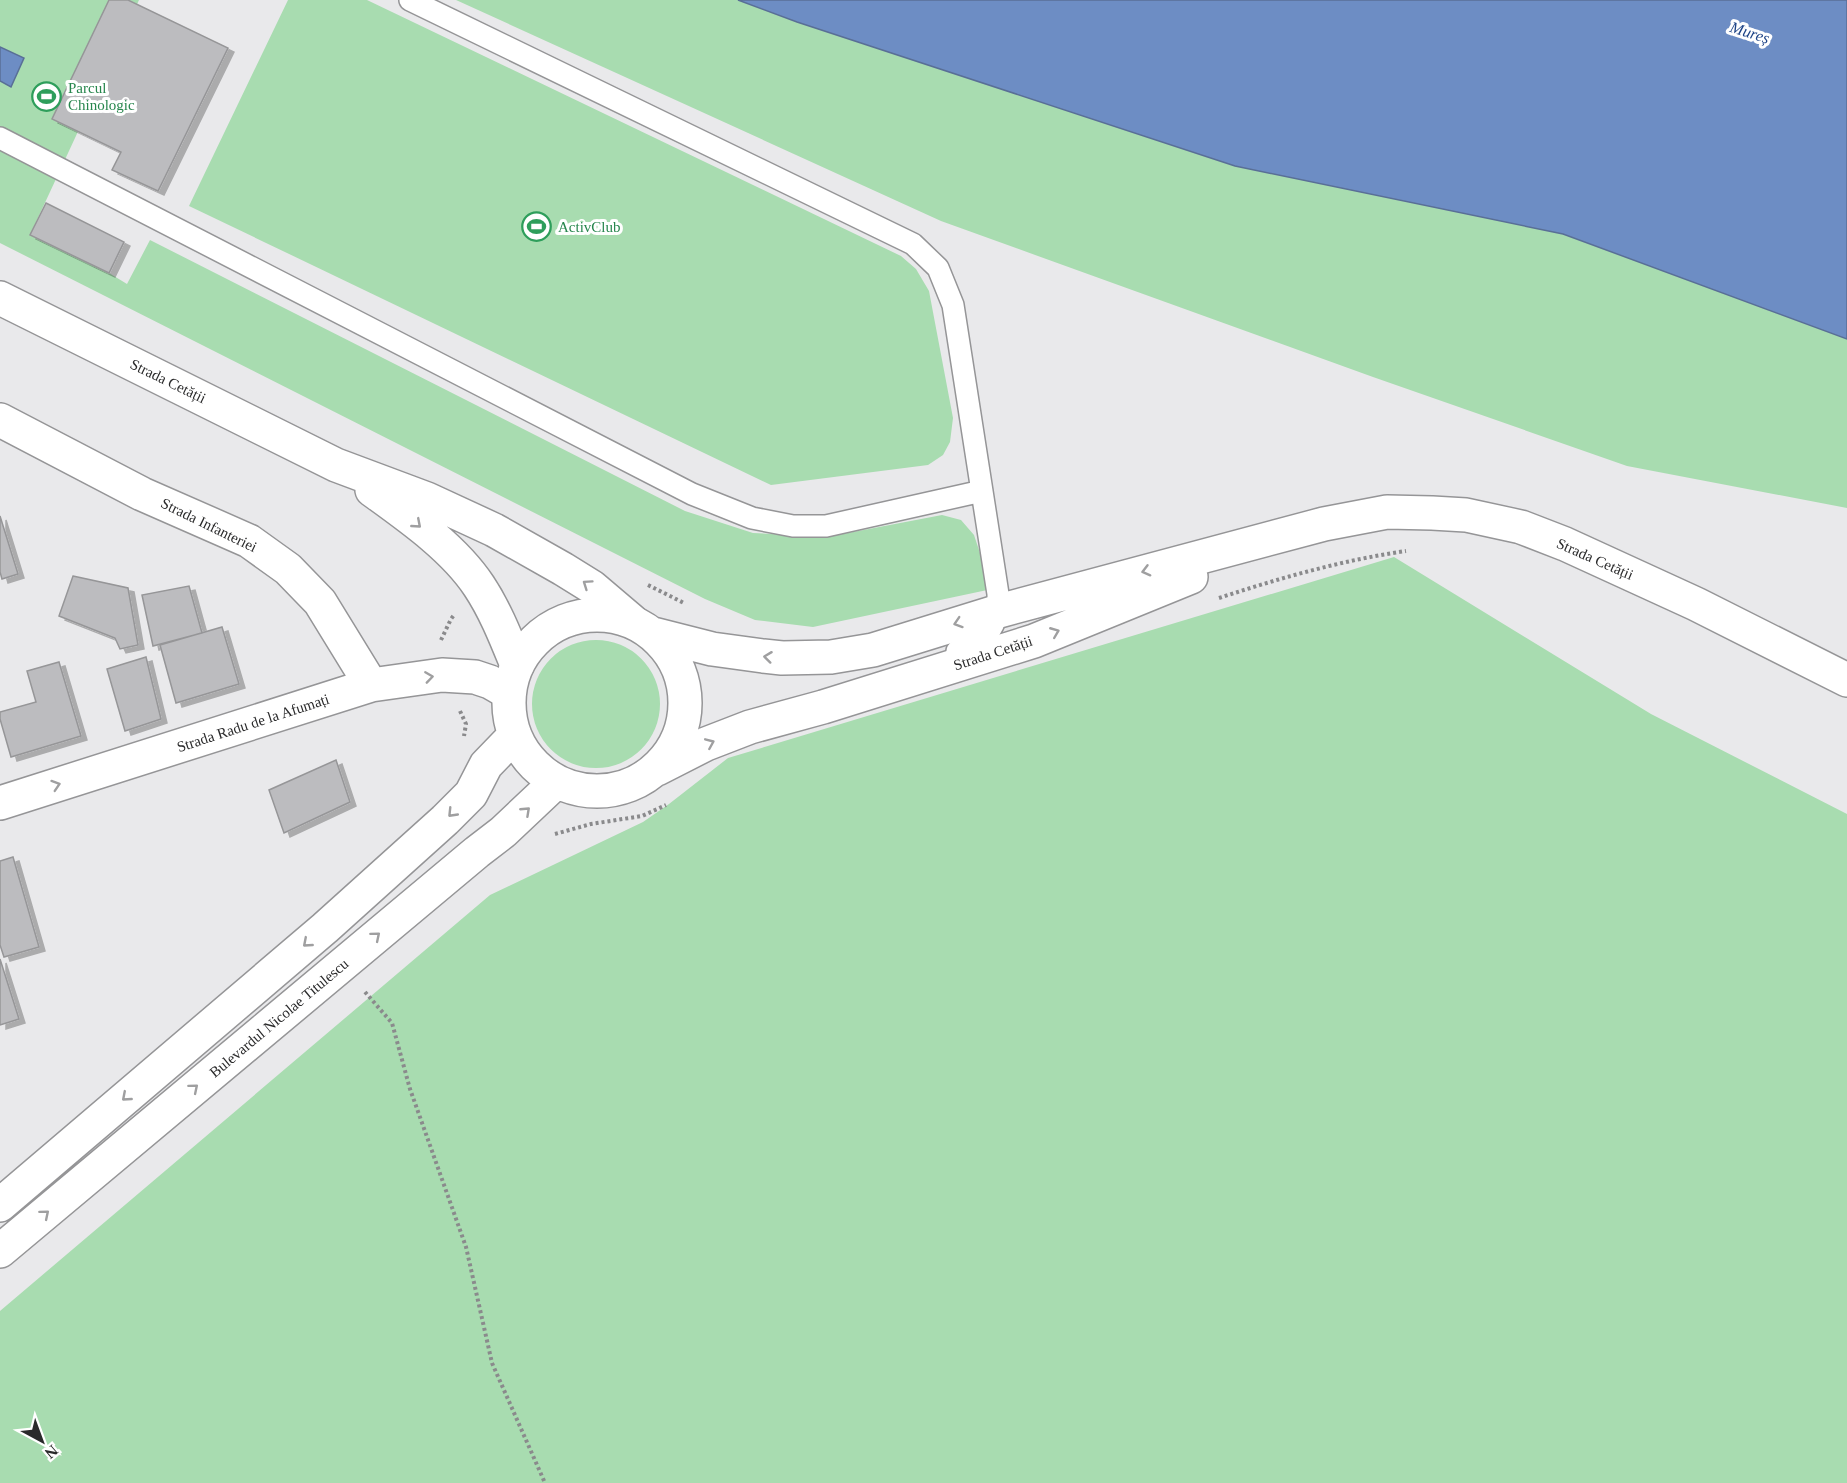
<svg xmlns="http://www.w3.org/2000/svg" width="1847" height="1483" font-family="Georgia,serif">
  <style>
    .green { fill: #a8dcb0 }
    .water { fill: #6d8dc4; stroke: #596f96; stroke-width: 1.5 }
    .building { fill: #bcbcbf; stroke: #969698; stroke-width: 1.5; filter: url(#shadow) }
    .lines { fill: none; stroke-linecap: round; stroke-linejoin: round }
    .service-casing { stroke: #959597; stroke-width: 24 }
    .minor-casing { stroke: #959597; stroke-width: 36 }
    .tertiary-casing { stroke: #959597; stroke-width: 36 }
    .secondary-casing { stroke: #959597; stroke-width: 36 }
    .path { stroke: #8a8a8c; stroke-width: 4; stroke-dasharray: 3 3; stroke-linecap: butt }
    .service { stroke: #fff; stroke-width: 21 }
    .minor { stroke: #fff; stroke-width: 33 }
    .tertiary { stroke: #fff; stroke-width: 33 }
    .secondary { stroke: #fff; stroke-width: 33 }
    .oneway { stroke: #9f9fa0 }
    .labels { text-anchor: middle; stroke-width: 6; stroke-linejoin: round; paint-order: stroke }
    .leisure-label { font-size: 15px; fill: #27864d; stroke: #fff; text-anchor: start }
    .street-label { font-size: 15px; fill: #2a2a2b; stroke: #fff }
    .water-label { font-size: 16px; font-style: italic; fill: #1e4487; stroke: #fff }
  </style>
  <defs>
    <filter id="shadow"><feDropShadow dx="6" dy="4" stdDeviation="0" flood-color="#0004"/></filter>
  </defs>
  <rect width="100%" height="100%" fill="#e9e9eb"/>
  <!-- green -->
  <path class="green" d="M0,0H139L30,235L109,273L127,284L150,240L685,511L753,533L827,537L942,515L961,520L974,535L992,589L813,627L755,620L705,599L0,243Z
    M288,0H367L901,256L916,269L929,291L953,418L950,442L943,455L928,465L771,485L189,206Z
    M456,0H738L797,22L1235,166L1563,234L1847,339V508L1627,466L1373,377L941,221Z
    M1394,557L1651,714L1847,814V1483H0V1311L490,895L643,822L669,804L728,758Z
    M532 704a64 64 0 1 1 128 0a64 64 0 1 1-128 0Z"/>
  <!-- water -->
  <path class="water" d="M738,0H1847V339L1563,234L1235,166L797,22Z
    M0,47L24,58L11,87L0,81Z"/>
  <!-- building -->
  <path class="building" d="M109,0H128L228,48L158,191L112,170L121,152L52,119Z
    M46,203L124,242L109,273L30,235Z
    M0,516L18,574L2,579L0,572Z
    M73,576L128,588L138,645L120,649L115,638L59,616Z
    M189,586L202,633L153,646L142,595Z
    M222,627L239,684L176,703L160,645Z
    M146,657L161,719L125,731L107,669Z
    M59,662L81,736L11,757L0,719V712L36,702L27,671Z
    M336,760L350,802L284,833L269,790Z
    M13,857L39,947L4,957L0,945V861Z
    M0,959L19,1019L0,1025Z"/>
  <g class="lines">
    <defs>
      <path id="service" d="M410,0L913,244L938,268L953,305L998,594C999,626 988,642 957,651
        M0,138L692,494L752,518L793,526H826L982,491"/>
      <path id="minor" d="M0,420L142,494L249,541L288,569L320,602L371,685
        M0,803L371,685L442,675L475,677L490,682L509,693"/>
      <path id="tertiary" d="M0,298L336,465L427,499L494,530L563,569L592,587L632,621
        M372,490C408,516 454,548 479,586C495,610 506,638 517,665"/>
      <path id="secondary" d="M509 703a88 88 0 1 1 176 0a88 88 0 1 1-176 0Z
        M653,634L712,649L763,656L782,658L831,657L873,650L999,611L1324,524L1387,512L1432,513L1466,515L1521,527L1565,544L1696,604L1847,680
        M657,769L706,744L750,727L823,707L1034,641L1191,577
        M0,1205L325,928L445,820L471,794L486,765L514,736
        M0,1251L477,852L503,832L556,782"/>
    </defs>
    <!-- service casing -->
    <use href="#service" class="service-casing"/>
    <!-- minor casing -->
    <use href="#minor" class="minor-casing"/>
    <!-- tertiary casing -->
    <use href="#tertiary" class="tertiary-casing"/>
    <!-- secondary casing -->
    <use href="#secondary" class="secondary-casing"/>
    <!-- path -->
    <path class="path" d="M648,585L684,603
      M1219,598C1280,578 1343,560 1406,551
      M441,640L451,619L454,615
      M460,711L466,724L464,736
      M555,834L591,824L642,816L666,805
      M365,992L392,1023L410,1089L466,1247L492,1363L545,1483"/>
    <!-- service -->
    <use href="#service" class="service"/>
    <!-- minor -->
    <use href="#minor" class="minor"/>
    <!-- tertiary -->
    <use href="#tertiary" class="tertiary"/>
    <!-- secondary -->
    <use href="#secondary" class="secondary"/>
  </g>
  <!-- one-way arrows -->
  <defs><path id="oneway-chevron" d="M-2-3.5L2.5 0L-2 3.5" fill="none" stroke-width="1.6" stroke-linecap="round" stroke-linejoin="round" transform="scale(1.5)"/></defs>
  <g class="oneway">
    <use href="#oneway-chevron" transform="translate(417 524) rotate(41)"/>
    <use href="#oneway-chevron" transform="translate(1146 571) rotate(165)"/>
    <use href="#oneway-chevron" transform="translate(587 584) rotate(-145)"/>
    <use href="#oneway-chevron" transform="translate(958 623) rotate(162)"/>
    <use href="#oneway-chevron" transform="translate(1055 632) rotate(-22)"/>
    <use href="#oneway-chevron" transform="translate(768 657) rotate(-173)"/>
    <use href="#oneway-chevron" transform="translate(429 677) rotate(-8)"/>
    <use href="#oneway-chevron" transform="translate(710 743) rotate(-23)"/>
    <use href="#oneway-chevron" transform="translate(56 785) rotate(-18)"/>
    <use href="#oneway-chevron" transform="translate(526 811) rotate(-43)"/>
    <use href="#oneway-chevron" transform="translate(452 813) rotate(134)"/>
    <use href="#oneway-chevron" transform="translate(376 936) rotate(-40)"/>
    <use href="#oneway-chevron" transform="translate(307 943) rotate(139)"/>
    <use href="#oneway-chevron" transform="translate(194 1088) rotate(-40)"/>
    <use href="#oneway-chevron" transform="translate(126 1097) rotate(139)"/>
    <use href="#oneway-chevron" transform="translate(45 1214) rotate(-40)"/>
  </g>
  <!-- icons -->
  <defs>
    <symbol id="stadium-ring" viewBox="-11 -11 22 22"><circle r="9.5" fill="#fff" stroke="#2e9e5b" stroke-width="1.5"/><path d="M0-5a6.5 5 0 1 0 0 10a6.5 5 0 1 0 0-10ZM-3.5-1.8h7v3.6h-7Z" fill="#2e9e5b"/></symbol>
  </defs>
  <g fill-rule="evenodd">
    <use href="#stadium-ring" x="30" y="80" width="33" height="33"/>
    <use href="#stadium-ring" x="520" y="210" width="33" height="33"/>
  </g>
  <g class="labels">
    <!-- leisure labels -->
    <g class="leisure-label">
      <text x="68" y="93">Parcul<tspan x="68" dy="17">Chinologic</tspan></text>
      <text x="558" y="232">ActivClub</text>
    </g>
    <!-- street labels -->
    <g class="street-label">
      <text transform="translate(168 381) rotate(26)" y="5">Strada Cetății</text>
      <text transform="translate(209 525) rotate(26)" y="5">Strada Infanteriei</text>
      <text transform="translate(1595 559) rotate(24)" y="5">Strada Cetății</text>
      <text transform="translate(993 653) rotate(-18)" y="5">Strada Cetății</text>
      <text transform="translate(253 723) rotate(-18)" y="5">Strada Radu de la Afumați</text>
      <text transform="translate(279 1018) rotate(-40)" y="5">Bulevardul Nicolae Titulescu</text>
    </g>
    <!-- water labels -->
    <g class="water-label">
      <text transform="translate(1750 32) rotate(18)" y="6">Mureș</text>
    </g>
  </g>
  <!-- north arrow -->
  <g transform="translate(42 1441) rotate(139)" stroke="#ffffff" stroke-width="4.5" paint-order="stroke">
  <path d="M0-4.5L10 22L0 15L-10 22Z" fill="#2a2a2b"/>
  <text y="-9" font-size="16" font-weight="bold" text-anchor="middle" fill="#2a2a2b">N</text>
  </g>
</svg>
